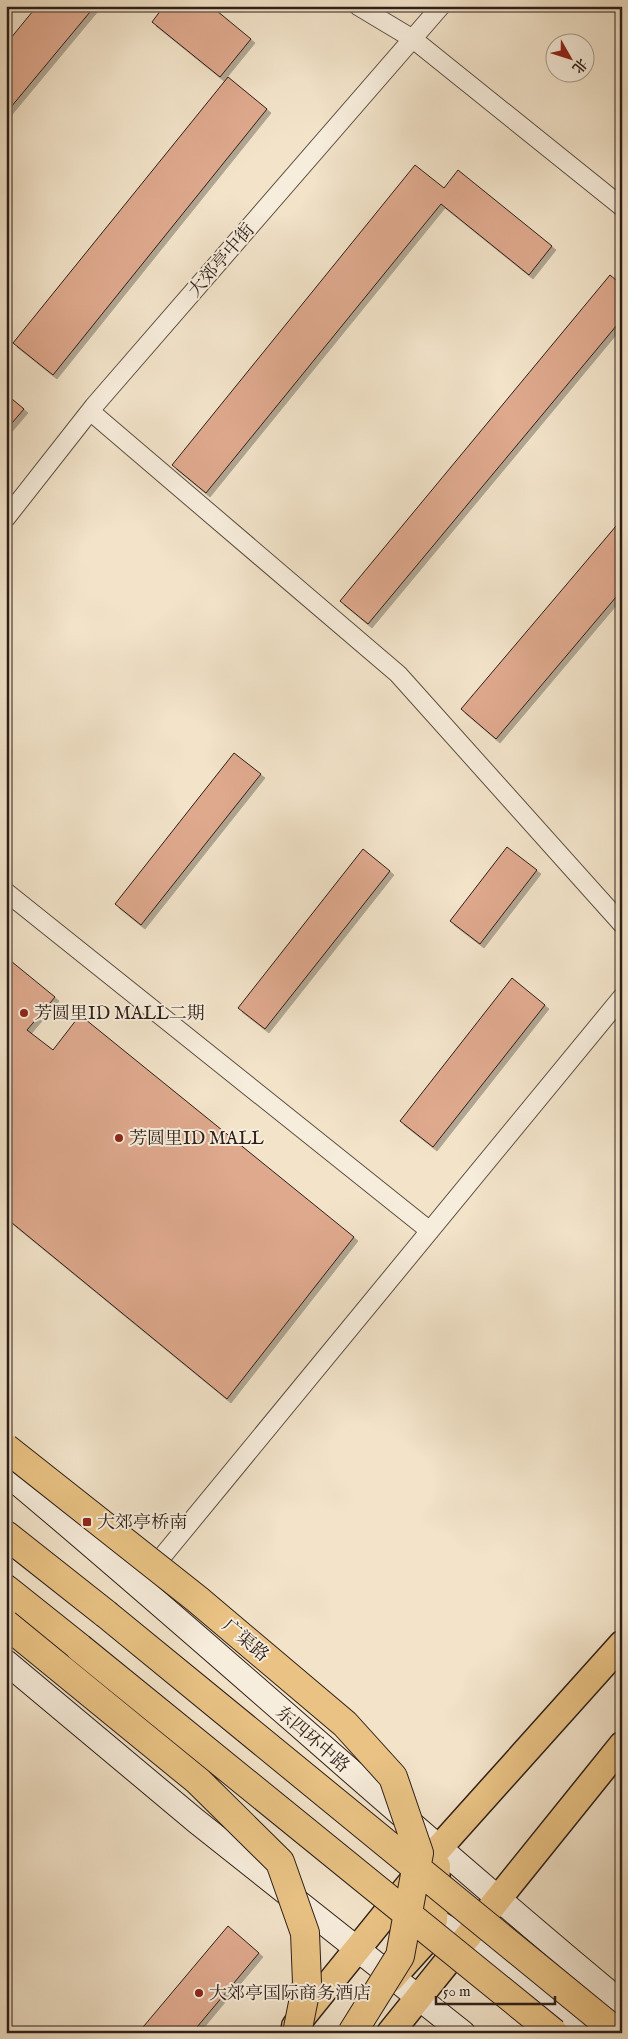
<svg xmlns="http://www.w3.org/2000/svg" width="628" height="2039" font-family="'IM FELL English','Noto Serif SC',serif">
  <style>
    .building { fill: #dfa98e; stroke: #2d1f18; filter: url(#shadow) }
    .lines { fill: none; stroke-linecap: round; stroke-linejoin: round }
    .street-casing { stroke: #5e5044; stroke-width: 20 }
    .secondary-casing { stroke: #2d1f18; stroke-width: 26 }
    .primary-casing { stroke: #2d1f18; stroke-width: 29 }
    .highway-casing { stroke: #2d1f18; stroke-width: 30 }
    .street { stroke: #f7eddc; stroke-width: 18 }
    .secondary { stroke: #f7eddc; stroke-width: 24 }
    .primary { stroke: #e9c284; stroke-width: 26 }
    .highway { stroke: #e9c284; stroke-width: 28 }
    .highway-bridge-casing { stroke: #2d1f18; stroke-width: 30; stroke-linecap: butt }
    .highway-bridge { stroke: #e9c284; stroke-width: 28 }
    .poi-dot { fill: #8f2418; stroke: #f7eddc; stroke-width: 2 }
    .labels { text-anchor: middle; stroke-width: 4; stroke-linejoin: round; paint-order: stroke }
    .street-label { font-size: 18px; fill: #2d1f18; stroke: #f7eddc }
    .poi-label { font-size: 18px; fill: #2d1f18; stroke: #f7eddc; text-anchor: start }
  </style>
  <defs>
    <filter id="shadow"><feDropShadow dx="4" dy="4" stdDeviation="0" flood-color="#0004"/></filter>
  </defs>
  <rect width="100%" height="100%" fill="#f2e3c9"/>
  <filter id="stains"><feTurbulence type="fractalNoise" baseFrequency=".004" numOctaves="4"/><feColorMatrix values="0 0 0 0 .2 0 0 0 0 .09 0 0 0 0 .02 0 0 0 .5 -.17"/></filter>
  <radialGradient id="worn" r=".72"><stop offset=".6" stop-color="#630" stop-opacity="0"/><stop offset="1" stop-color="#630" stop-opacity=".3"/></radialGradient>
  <!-- building -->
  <path class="building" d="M37,6H95L6,113V44Z
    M164,6H211L251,39L220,77L152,22Z
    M228,77L267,109L53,375L13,343Z
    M415,165L444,188L458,170L552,246L529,275L441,204L206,493L172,465Z
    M610,275L622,285V319L368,624L340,601Z
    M6,394L24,409L6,430Z
    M622,519V590L496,739L461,709Z
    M234,753L261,774L141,925L115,904Z
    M507,847L537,870L480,944L450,921Z
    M363,849L390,871L265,1029L238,1008Z
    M6,957L55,997L27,1030L53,1050L80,1015L354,1237L227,1399L6,1218Z
    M512,978L545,1005L433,1147L400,1121Z
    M228,1926L259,1953L192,2033H138Z"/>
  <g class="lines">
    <defs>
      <path id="street" d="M358,6L413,39L622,207
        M90,411L398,674L622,924
        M6,518L94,406L441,6
        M6,892L430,1231
        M138,1586L622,997"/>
      <path id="secondary" d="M6,1473C214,1647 413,1830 622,2003
        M6,1662L196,1821L463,2033
        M418,1911L467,1939L583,2033"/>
      <path id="primary" d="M391,1979L429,1937L434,1920L437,1866
        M295,2026L439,1848L622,1644
        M390,2033L622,1745"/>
      <path id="highway" d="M6,1535L106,1614
        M6,1589L80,1648"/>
    </defs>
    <!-- street casing -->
    <use href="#street" class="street-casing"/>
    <!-- secondary casing -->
    <use href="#secondary" class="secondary-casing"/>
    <!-- primary casing -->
    <use href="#primary" class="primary-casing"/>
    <!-- highway casing -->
    <use href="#highway" class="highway-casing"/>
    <!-- street -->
    <use href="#street" class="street"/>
    <!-- secondary -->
    <use href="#secondary" class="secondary"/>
    <!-- primary -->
    <use href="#primary" class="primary"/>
    <!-- highway -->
    <use href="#highway" class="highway"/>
    <defs>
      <path id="highway-bridge" d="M6,1448L197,1599L345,1724L393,1777L419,1853L400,1956L352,2033
        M106,1614L618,2033
        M6,1624L198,1781L280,1862L305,1933L307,1983L297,2033
        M80,1648L554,2033"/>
    </defs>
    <!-- highway-bridge casing -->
    <use href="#highway-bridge" class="highway-bridge-casing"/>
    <!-- highway-bridge -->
    <use href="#highway-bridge" class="highway-bridge"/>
  </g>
  <!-- markers -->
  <g class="poi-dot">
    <circle cx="24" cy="1013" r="5"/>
    <circle cx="119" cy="1138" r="5"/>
    <rect x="82" y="1517" width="10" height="10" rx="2.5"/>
    <circle cx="199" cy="1993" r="5"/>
  </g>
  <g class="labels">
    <!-- street labels -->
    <g class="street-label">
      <text transform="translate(221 260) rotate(-49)" y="6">大郊亭中街</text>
      <text transform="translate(246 1640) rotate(40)" y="6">广渠路</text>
      <text transform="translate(313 1739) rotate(41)" y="6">东四环中路</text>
    </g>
    <!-- poi labels -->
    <g class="poi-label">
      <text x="34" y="1019">芳圆里ID MALL二期</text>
      <text x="129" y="1144">芳圆里ID MALL</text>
      <text x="97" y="1528">大郊亭桥南</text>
      <text x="209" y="1999">大郊亭国际商务酒店</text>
    </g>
  </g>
  <!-- margin -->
  <rect width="628" height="2039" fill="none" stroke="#f2e3c9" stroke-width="25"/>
  <rect x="8" y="8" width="613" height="2024" fill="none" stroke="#2d1f18" stroke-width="2.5"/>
  <rect x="12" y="12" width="603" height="2014" fill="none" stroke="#2d1f18"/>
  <!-- north arrow -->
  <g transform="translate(570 58) rotate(129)"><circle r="24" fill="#f7eddc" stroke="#a69b8e"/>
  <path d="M0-4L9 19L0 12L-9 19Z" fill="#8f2418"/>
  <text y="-8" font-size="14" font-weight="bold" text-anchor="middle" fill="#2d1f18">北</text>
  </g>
  <!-- scale -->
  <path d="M436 1996v8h119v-8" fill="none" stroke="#2d1f18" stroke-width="2.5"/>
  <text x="443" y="1996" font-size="15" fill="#2d1f18" stroke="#f7eddc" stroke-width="4" paint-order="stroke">50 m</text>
  <rect width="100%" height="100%" filter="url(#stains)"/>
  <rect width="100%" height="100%" fill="url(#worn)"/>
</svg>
